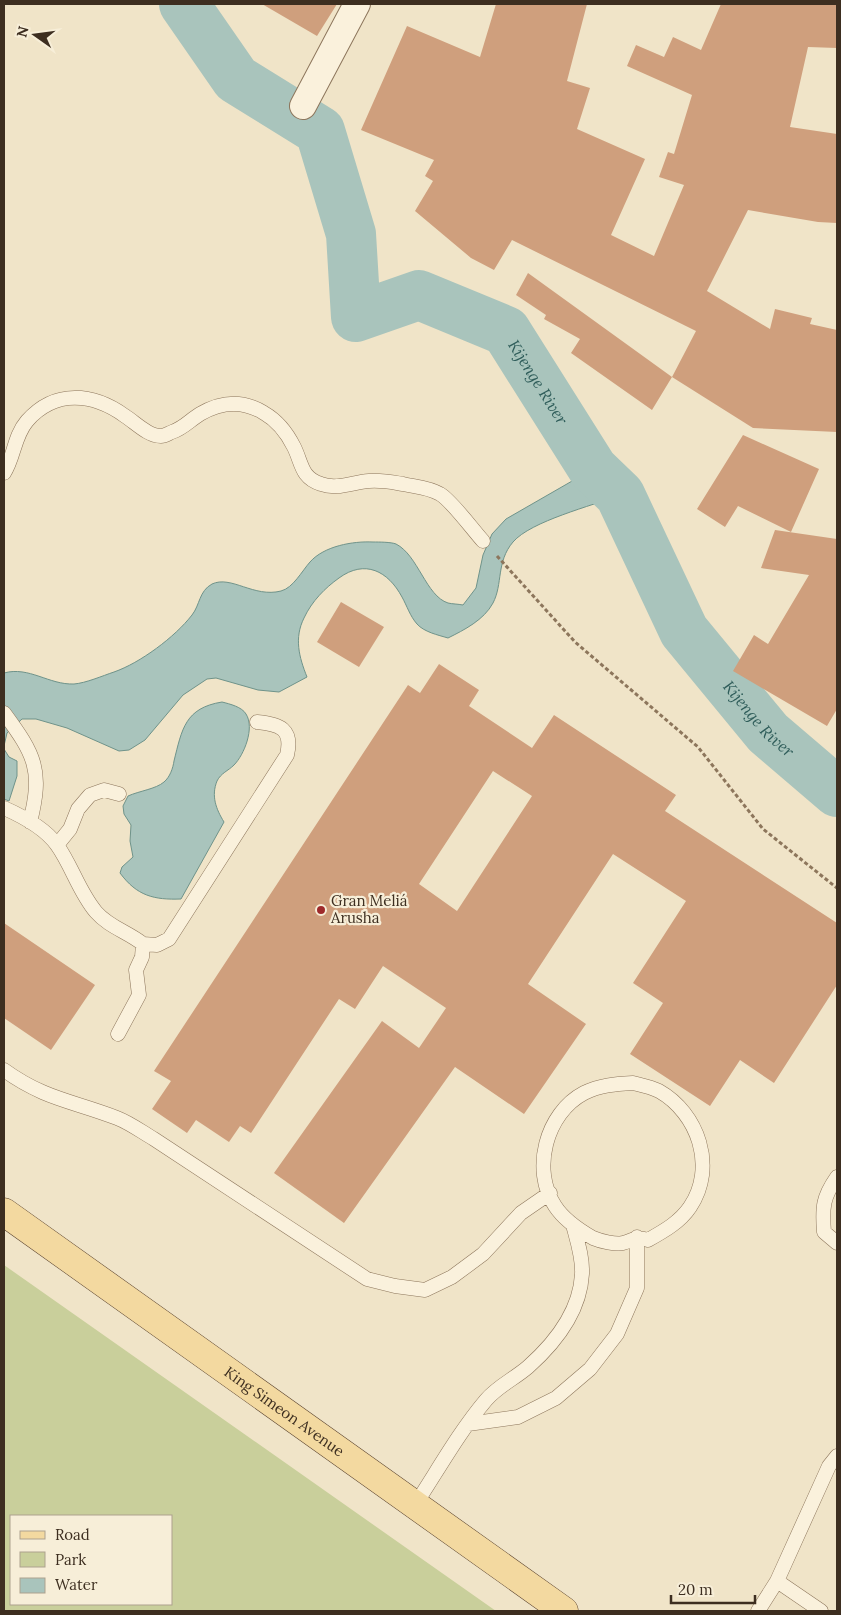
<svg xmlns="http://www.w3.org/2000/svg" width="841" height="1615" font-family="Lora,serif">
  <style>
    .green { fill: #c9cf9b; fill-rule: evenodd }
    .water { fill: #a9c4bc; stroke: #6f938a }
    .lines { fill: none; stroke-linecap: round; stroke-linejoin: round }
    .river { stroke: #a9c4bc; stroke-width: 50 }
    .building { fill: #cf9f7d; fill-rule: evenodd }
    .service-casing { stroke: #8d765c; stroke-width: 15 }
    .minor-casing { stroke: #8d765c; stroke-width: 28 }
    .primary-casing { stroke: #5b4430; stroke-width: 29 }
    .path { stroke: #8d765c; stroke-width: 3; stroke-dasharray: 4 2.5; stroke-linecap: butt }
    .service { stroke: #faf1dc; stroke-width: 14 }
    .minor { stroke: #faf1dc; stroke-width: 26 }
    .primary { stroke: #f3d9a0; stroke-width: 28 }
    .poi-dot { fill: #9e2a2b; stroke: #f7eed8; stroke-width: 2 }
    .labels { text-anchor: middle; stroke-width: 4.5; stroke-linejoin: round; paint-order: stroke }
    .poi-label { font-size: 15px; fill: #3d2e20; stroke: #f7eed8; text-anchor: start }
    .street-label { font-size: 15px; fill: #3d2e20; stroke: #f7eed8 }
    .water-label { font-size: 16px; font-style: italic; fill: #2f5d5a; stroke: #f7eed8 }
  </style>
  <rect width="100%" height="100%" fill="#f0e4c8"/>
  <!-- green -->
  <path class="green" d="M4,1265L496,1611H4ZM11,1516H171V1604H11Z"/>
  <!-- water -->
  <path class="water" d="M593,469L620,495C592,506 531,521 513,542C496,562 503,584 493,603C484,620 464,630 448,638C438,635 424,632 417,624C410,616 407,606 402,597C388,571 365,559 339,578C325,588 312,601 304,618C294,638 299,657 307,677L279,692L258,690L216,678L207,679L183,695L145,740L129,750L119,751L67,728L36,719H22L7,733L4,746V673C29,666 49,685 74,684C86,683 102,676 114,672C140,663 175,637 192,615C200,605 199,591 212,584C231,575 254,598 281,591C293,588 302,571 310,562C324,546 353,541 373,542C379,542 391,542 396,544C418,555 426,596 448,603C452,604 458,604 463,605L476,588L483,555L492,534L506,519Z
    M222,702C230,704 242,707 246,714C255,728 244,755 234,765C228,771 221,773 217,781C211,796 216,809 224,822L181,899C154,900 137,896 120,873L122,867L133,857L130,841L131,825L124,814L123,806L128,796C139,791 156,789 164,782C170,777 173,768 174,761C182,729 185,708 222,702Z
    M4,749L9,757L17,761V776L9,801L4,799Z"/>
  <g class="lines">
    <!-- river -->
    <path class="river" id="s1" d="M184,4L236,79L320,131L351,234L356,317L419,295L506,331L593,469L620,495L684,631L768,733L837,792"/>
  </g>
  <!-- building -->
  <path class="building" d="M262,4H337L317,36Z
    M496,4H587L567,81L590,88L577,129L645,159L611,235L654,256L684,185L659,177L668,152L674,154L692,95L627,66L636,45L664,57L673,37L701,50L721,4H837V48L808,47L790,127L837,134V223L818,222L748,210L707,291L770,329L775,309L812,318L810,324L837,330V432L753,428L672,377L696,331L512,240L494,270L471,258L415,211L433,181L425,176L434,160L361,130L407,26L480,57Z
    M528,273L672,377L652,410L571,353L580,339L544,319L546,315L516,295Z
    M743,435L819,469L791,532L738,506L725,527L697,509Z
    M775,530L837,539V709L827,726L733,671L754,635L768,644L809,575L761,568Z
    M341,602L384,627L359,667L317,642Z
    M439,664L479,690L469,706L532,748L554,715L676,795L665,811L837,923V985L774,1083L740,1060L710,1106L630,1054L663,1003L633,983L686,901L613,854L528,984L586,1024L524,1114L455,1067L344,1223L274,1173L382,1021L419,1048L446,1008L383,966L355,1009L339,999L251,1133L240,1126L229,1142L196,1120L187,1133L152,1109L171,1081L154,1071L408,685L420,693ZM493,771L532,796L457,911L419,884Z
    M4,923L95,985L51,1050L4,1018Z"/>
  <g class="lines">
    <defs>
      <path id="service" d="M4,473C14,458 14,436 27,421C55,389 93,393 125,416C136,423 148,436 161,436C165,436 169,433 172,432C184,428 190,420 200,414C222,401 243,400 264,413C278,421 287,433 294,447C302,463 301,478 321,484C337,490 353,482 369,481C382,480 391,482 403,484C416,487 428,487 440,494C451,500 473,530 483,541
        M4,713C35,755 43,770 30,822
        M4,808C22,816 45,828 57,845C72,866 79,892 96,912C109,927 128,932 143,944L142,957L136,970L139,995L118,1034
        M57,845L70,829L78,809L90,795L104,790L119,794
        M143,944L157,945L169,939L287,755C293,729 280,724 257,722
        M4,1070C44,1099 73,1101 117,1118C130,1123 142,1132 154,1139L367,1279L395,1286L425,1290L452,1277L483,1254L521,1213L550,1193
        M633,1083C641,1085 651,1087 659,1091C698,1113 717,1167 690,1207C680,1222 664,1231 648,1240C634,1236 635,1240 623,1243C616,1245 600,1241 593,1238C579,1230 564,1220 555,1206C531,1170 546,1113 584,1093C600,1085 616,1084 633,1083Z
        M837,1177C823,1197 822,1207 824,1232L837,1243
        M468,1424L518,1417L556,1398L590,1369L617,1334L637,1288V1237
        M415,1505C438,1470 459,1432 486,1400C498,1386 514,1379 528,1367C555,1343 580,1312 582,1274C583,1258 577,1240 573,1225
        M777,1581L821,1611
        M758,1611L777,1581L829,1466L837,1456"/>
      <path id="minor" d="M303,106L357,4"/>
      <g id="primary">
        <path id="s2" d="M4,1212L564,1611"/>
      </g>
    </defs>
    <!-- service casing -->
    <use href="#service" class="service-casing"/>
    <!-- minor casing -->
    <use href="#minor" class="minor-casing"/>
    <!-- primary casing -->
    <use href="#primary" class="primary-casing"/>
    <!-- path -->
    <path class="path" d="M497,556L575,642L698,747L763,829L837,888"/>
    <!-- service -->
    <use href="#service" class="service"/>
    <!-- minor -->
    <use href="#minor" class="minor"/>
    <!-- primary -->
    <use href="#primary" class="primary"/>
  </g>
  <!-- markers -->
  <circle class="poi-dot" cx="321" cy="910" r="5"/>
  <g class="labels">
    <!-- poi labels -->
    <g class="poi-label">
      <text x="331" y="906">Gran Meliá<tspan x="331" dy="17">Arusha</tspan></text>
    </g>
    <!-- street labels -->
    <g class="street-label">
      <text dy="5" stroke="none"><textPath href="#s2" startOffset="344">King Simeon Avenue</textPath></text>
    </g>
    <!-- water labels -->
    <g class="water-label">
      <text dy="6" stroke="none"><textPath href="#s1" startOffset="602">Kijenge River</textPath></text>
      <text dy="6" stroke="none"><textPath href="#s1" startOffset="1008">Kijenge River</textPath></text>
    </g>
  </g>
  <!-- border -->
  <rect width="841" height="1615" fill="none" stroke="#3d2e20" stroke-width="10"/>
  <!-- legend -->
  <rect x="10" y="1515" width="162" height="90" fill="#f7eed8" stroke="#ada18e"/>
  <rect x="20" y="1531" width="25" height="8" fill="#f3d9a0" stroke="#ada18e"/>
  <text x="55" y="1540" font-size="15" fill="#3d2e20">Road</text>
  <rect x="20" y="1552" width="25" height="15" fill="#c9cf9b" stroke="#ada18e"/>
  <text x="55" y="1565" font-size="15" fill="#3d2e20">Park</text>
  <rect x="20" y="1578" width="25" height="15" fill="#a9c4bc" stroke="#ada18e"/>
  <text x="55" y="1590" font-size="15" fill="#3d2e20">Water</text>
  <!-- north arrow -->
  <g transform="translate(35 35) rotate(284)" stroke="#f7eed8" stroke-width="4" paint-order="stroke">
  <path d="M0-4L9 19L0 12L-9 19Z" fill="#3d2e20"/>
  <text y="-8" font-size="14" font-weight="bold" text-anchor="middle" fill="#3d2e20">N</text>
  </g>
  <!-- scale -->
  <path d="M671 1595v8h84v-8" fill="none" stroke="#3d2e20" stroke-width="2.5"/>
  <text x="678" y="1595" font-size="15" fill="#3d2e20" stroke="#f7eed8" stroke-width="4" paint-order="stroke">20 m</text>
</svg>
